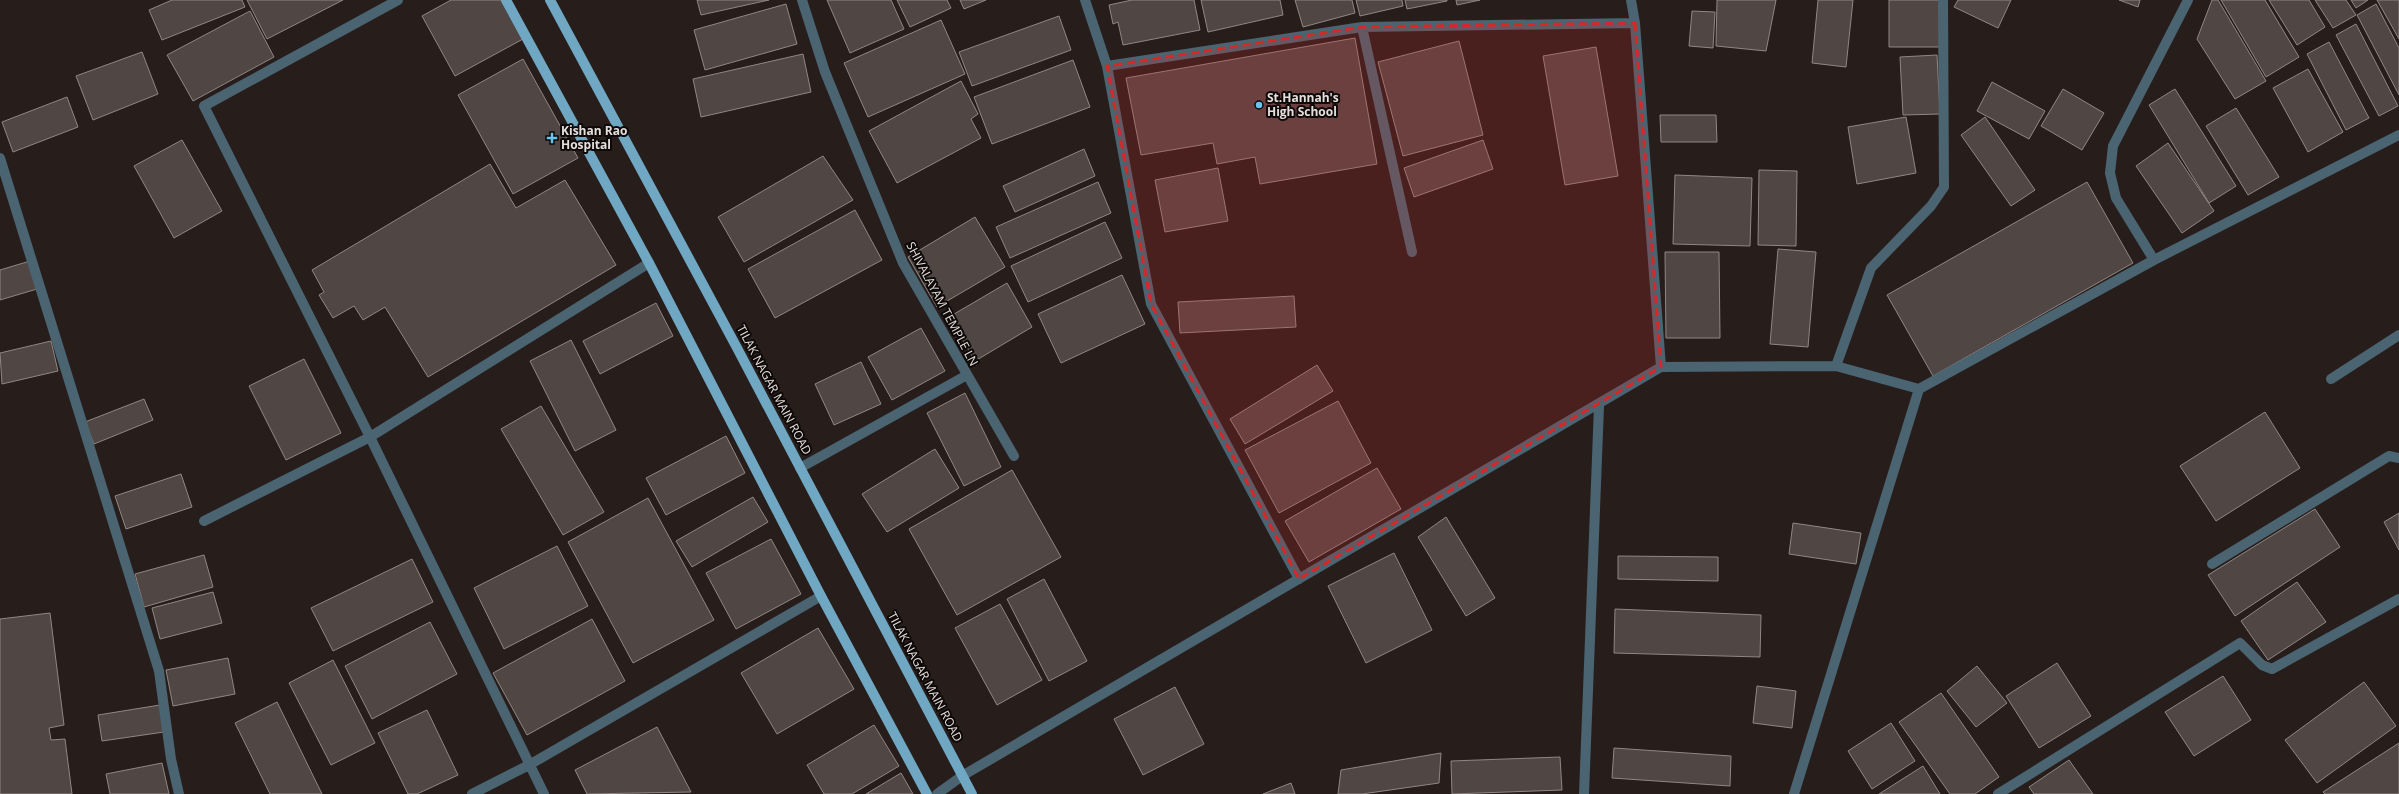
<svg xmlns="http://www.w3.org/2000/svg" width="2399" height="794" font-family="'Open Sans',sans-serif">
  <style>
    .building { fill: #504744; stroke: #918683 }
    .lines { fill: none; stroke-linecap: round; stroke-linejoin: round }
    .street { stroke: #4a6471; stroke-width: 10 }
    .primary { stroke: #70a8c3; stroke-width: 10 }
    .marked { fill: #d62828; fill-opacity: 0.2; stroke: #d62828; stroke-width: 3; stroke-dasharray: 8 5; stroke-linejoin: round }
    .poi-dot { fill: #66c4ef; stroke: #0d0908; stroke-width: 1.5 }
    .labels { text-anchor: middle; stroke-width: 4; stroke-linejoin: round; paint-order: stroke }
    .poi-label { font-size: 12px; font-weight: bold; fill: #e5dfdd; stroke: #0d0908; text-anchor: start }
    .street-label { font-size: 12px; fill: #e5dfdd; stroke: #0d0908 }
  </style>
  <rect width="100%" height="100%" fill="#271e1c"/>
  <!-- building -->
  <path class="building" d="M172,0H242L245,7L162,40L149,10Z
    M247,0H343L267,39Z
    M451,0H503L523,39L455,76L422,16Z
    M697,0H769L701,15Z
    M827,0H891L904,29L850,53Z
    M897,0H947L951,8L910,27Z
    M960,0H986L964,9Z
    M1132,0H1194L1200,30L1123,45L1118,22L1113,24L1109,5Z
    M1201,0H1280L1283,15L1208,32Z
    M1295,0H1352L1355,13L1303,27Z
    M1356,0H1402L1403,6L1360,16Z
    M1405,0H1447V1L1407,9Z
    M1456,0H1480L1457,5Z
    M1717,0H1776L1766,51L1716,46Z
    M1818,0H1853L1846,67L1812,63Z
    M1889,0H1940V47H1889Z
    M1958,0H2011L1998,28L1954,7Z
    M2119,0H2140L2138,7Z
    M2212,0H2218L2266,81L2235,99L2197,39Z
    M2221,0H2265L2299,57L2266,77Z
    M2269,0H2309L2325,27L2297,45Z
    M2315,0H2346L2356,15L2333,28Z
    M2351,0H2368L2356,8Z
    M2377,0H2399V39Z
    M786,4L797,44L705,70L694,30Z
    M2376,4L2399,48V95L2357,15Z
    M250,11L274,57L193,101L167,55Z
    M1692,11L1715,12L1713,48L1689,46Z
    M1059,16L1071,50L972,86L959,52Z
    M941,20L965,74L868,117L844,63Z
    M2356,24L2398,106L2379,116L2336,35Z
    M1355,38L1377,164L1260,184L1255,157L1217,164L1213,143L1141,155L1126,78Z
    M1459,41L1483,135L1403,156L1378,62Z
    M2329,42L2369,118L2346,130L2307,54Z
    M1596,47L1618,176L1565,185L1543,56Z
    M142,52L158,94L93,120L76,76Z
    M803,54L811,92L701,117L693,79Z
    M1937,55L1940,114L1903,115L1900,57Z
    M523,59L578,158L513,194L458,95Z
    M1073,60L1090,107L992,144L974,97Z
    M2308,69L2343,132L2308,152L2273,88Z
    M961,81L978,114L971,119L981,138L897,183L869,131Z
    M1992,82L2045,111L2029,139L1977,111Z
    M2063,89L2104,113L2082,150L2041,126Z
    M2175,89L2236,186L2209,203L2149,105Z
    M67,97L78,127L13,152L2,122Z
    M2236,108L2279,177L2248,195L2206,126Z
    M1660,115H1716L1717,142H1661Z
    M1906,117L1916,173L1857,184L1848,127Z
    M1985,117L2035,190L2011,206L1961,135Z
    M182,140L222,211L174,238L134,166Z
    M1483,140L1493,169L1414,197L1404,168Z
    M2168,143L2214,211L2182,233L2136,166Z
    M1084,149L1095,176L1015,212L1003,186Z
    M823,156L853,200L744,262L718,217Z
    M490,164L516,208L565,180L616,265L428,377L385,307L363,320L354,306L333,318L319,295L324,292L312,270Z
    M1218,168L1228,221L1165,232L1155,180Z
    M1759,170L1797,171L1796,246L1758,245Z
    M1675,175L1752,178L1750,246L1673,244Z
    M1098,182L1111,213L1010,258L996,227Z
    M2087,182L2133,263L1933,376L1887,295Z
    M855,210L882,260L775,318L748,269Z
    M975,217L1005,267L937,307L908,257Z
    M1105,222L1122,258L1028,302L1011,266Z
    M1778,249L1816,252L1808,347L1770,344Z
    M1665,252H1719L1720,338H1666Z
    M30,261L37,289L0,300V270Z
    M1122,275L1145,324L1061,363L1038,314Z
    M1007,283L1032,327L975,361L949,317Z
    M1294,296L1296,327L1180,333L1178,302Z
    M656,303L673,336L600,374L583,341Z
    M921,328L945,371L892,400L868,357Z
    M571,340L616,430L575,451L530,361Z
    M51,341L58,371L2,384L0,353Z
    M304,359L341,433L286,460L249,386Z
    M861,362L881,404L834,425L815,384Z
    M1317,365L1333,391L1245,444L1230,419Z
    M965,393L1001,467L964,486L927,413Z
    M144,399L153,420L94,444L85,422Z
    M1338,401L1371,463L1279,513L1245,450Z
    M541,406L604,512L563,535L501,429Z
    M2265,412L2300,468L2216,521L2180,466Z
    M726,436L745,473L666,515L646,478Z
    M935,449L959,488L887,532L862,494Z
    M1377,468L1401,509L1309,562L1285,521Z
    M1012,470L1061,557L957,615L909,529Z
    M181,474L192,507L126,529L115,496Z
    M753,497L768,522L692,567L676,541Z
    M648,498L714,620L633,663L568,542Z
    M2315,509L2340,547L2235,616L2208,575Z
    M2399,513V550L2384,522Z
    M1446,517L1495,598L1466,616L1418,537Z
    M1793,523L1861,533L1856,564L1789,554Z
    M771,539L801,594L736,629L706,573Z
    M557,546L588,606L504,649L474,588Z
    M1394,553L1432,630L1366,663L1328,586Z
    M204,555L213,587L144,607L135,574Z
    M1618,556L1718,557V581L1618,579Z
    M412,559L433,602L333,651L311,608Z
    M1044,579L1087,661L1049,681L1007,599Z
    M2297,582L2326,622L2268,660L2241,621Z
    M213,592L222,623L160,639L152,608Z
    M1000,604L1042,680L997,705L955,628Z
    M1615,609L1761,615L1760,657L1614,653Z
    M50,613L64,725L49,728L51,740L65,739L72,794H0V619Z
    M592,619L625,681L527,735L493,673Z
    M430,622L457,674L372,719L345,666Z
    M818,628L854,689L777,734L741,673Z
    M228,658L235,694L173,706L166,670Z
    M333,660L375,743L331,765L289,683Z
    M2057,663L2091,716L2039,748L2006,696Z
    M1977,666L2007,703L1976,727L1947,691Z
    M2223,676L2251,720L2194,756L2165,712Z
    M2364,682L2396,726L2317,783L2285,740Z
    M1757,686L1796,691L1792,728L1753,723Z
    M1175,687L1204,744L1143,775L1114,719Z
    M1941,693L1999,777L1975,794H1950L1899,722Z
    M277,702L322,794H270L235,723Z
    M160,705L164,732L102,741L98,715Z
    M427,710L458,775L417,794H408L378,733Z
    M1891,723L1915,761L1872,789L1848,751Z
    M874,725L899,766L852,794H824L807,765Z
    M657,727L691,792L587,794L575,770Z
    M2399,743V794H2325L2323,792Z
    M1614,748L1731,756L1730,786L1612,778Z
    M1441,753L1439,783L1362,794H1338L1341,770Z
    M1560,757L1562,790L1452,794L1451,761Z
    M2069,760L2093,794H2034L2029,787Z
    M162,763L169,794H110L106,774Z
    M1923,766L1940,794H1879Z
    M901,773L913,794H866Z
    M1291,783L1295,794H1263Z"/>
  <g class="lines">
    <!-- street -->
    <path class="street" d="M398,0L204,106L370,437L544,794
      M802,0L825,72L903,263L1014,456
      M1085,0L1107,66L1151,304L1299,579
      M1631,0L1635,23L1661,367
      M1362,27L1412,252
      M1107,66L1362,27L1635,23
      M0,158L159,671L171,759L179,794
      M2154,260L2116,198L2110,173L2113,146L2188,0
      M1836,366L1871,268L1931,206L1944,187L1943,0
      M2331,379L2399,335
      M800,468L967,375
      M204,521L370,437L649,263
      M2212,564L2389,456L2399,458
      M472,794L529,765L821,596
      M937,794L962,776L1661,367L1836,366L1919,389
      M1584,794L1599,406
      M1794,794L1919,389L2154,260L2399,135
      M1998,794L2240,643L2262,665L2272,669L2399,599"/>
    <!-- primary -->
    <path class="primary" d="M506,0L649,263L821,596L927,794
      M550,0L736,346L972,794"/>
  </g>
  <!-- marked area -->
  <path class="marked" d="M1635,23L1661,367L1299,579L1151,304L1107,66L1362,27Z"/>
  <!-- markers -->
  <g class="poi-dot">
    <circle cx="1259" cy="105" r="4"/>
    <path d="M550 132h4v4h4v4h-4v4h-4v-4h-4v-4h4z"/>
  </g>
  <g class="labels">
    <!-- poi labels -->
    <g class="poi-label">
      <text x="1267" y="102">St.Hannah's<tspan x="1267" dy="14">High School</tspan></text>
      <text x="561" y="135">Kishan Rao<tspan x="561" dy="14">Hospital</tspan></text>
    </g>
    <!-- street labels -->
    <g class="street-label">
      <text transform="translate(942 304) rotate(62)" y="4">SHIVALAYAM TEMPLE LN</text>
      <text transform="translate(774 390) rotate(62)" y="4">TILAK NAGAR MAIN ROAD</text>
      <text transform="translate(925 677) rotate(62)" y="4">TILAK NAGAR MAIN ROAD</text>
    </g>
  </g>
</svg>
